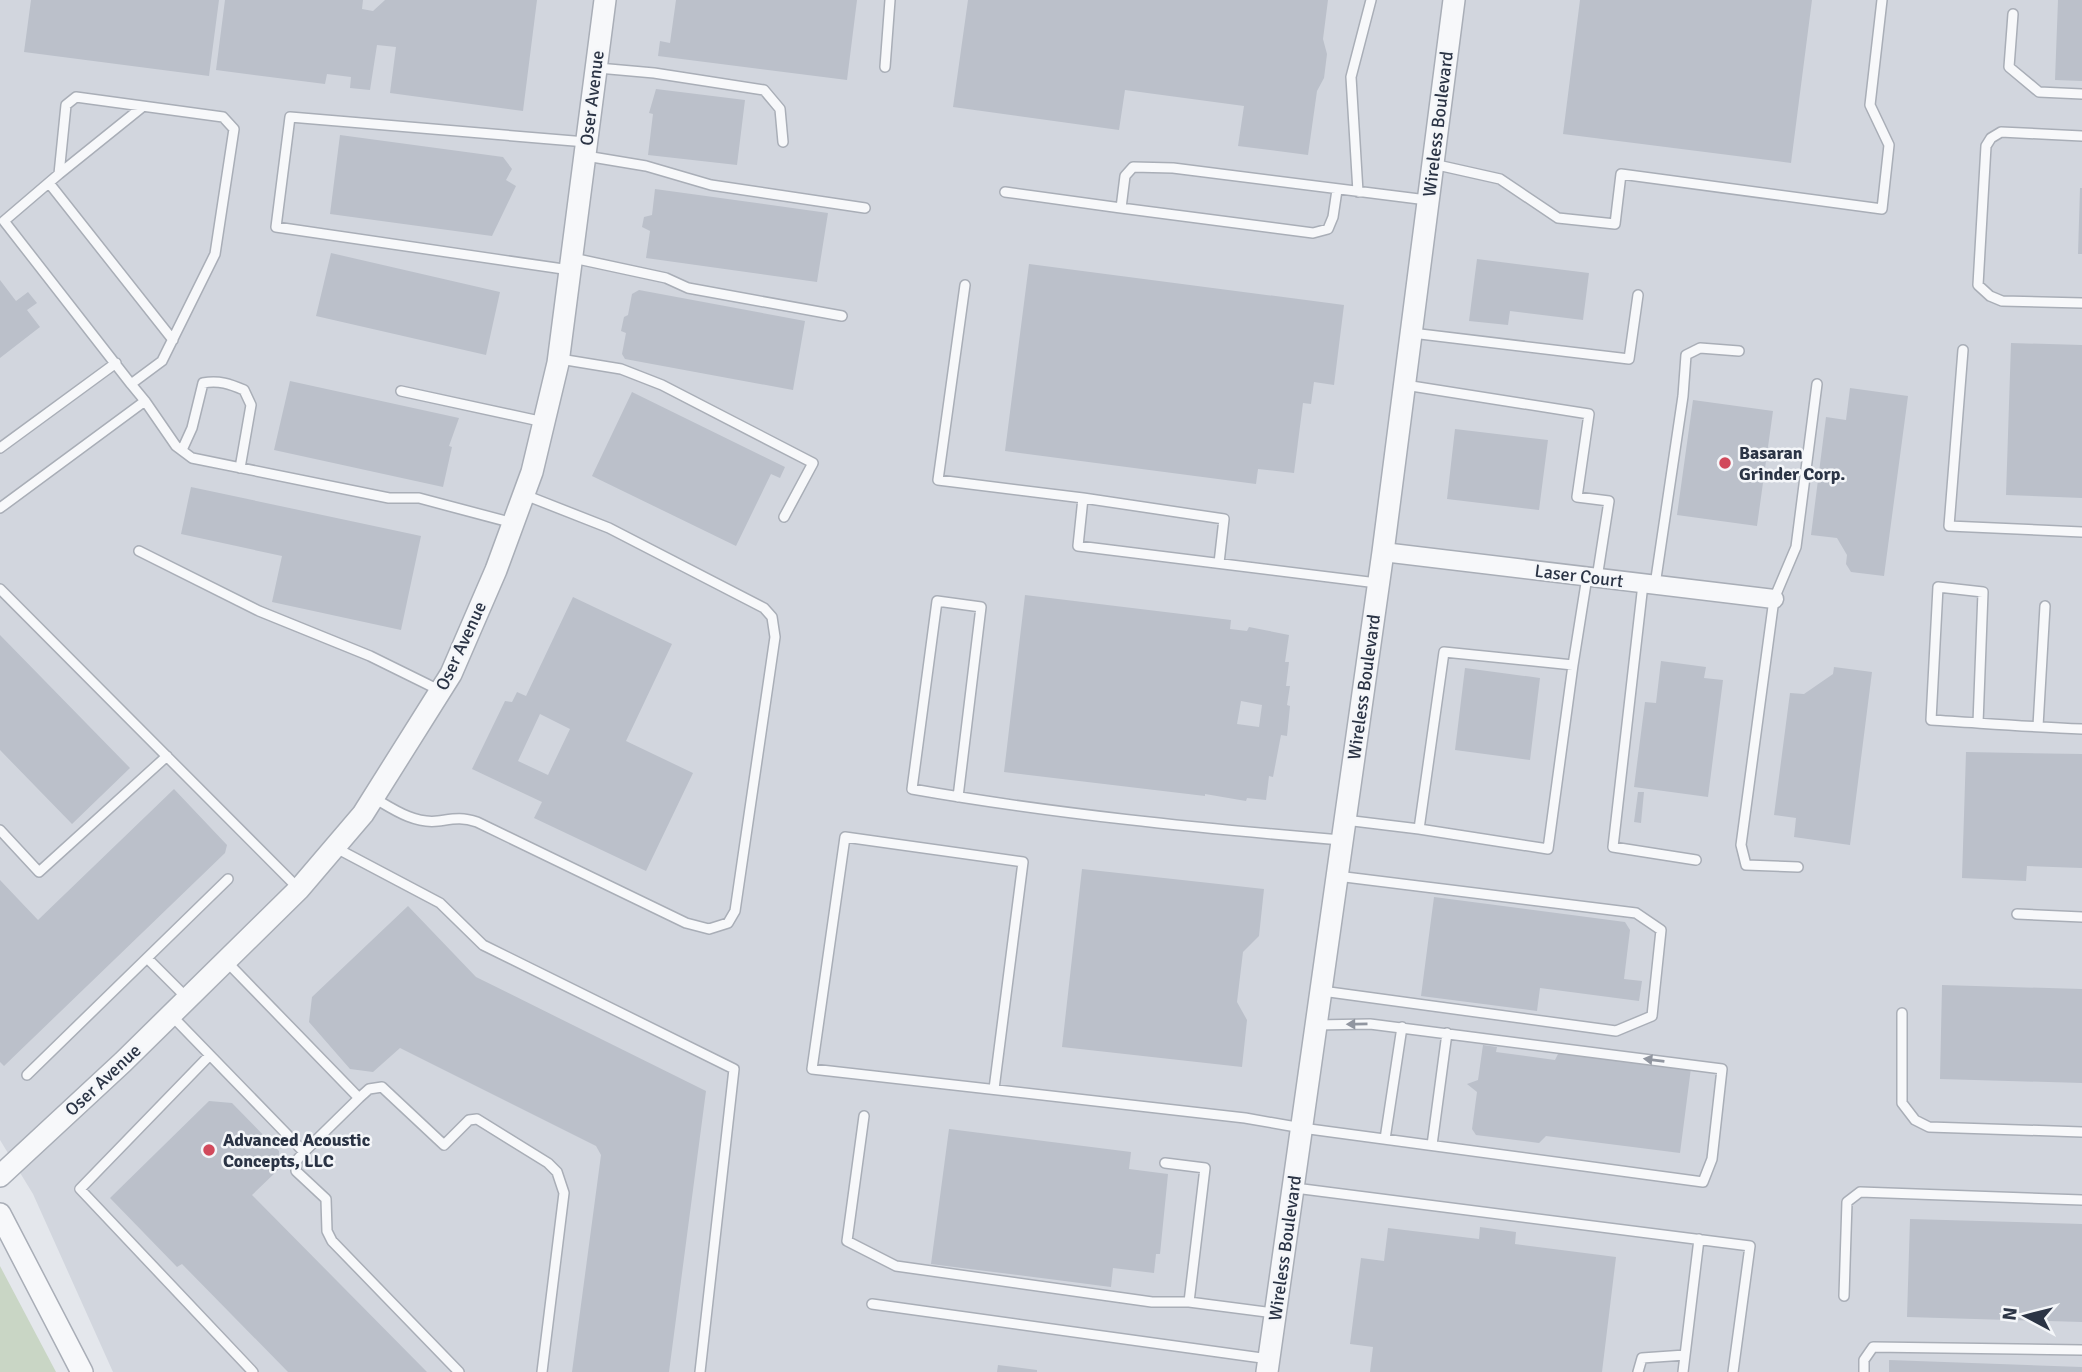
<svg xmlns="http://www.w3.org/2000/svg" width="2082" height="1372" font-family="Signika,sans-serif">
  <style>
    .built { fill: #d2d6de }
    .green { fill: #c9d6c5 }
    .building { fill: #bbc0ca; fill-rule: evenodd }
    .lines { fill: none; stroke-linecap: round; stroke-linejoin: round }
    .service-casing { stroke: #a9aeb7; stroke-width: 12 }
    .minor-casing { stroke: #a9aeb7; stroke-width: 21 }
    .tertiary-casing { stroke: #a9aeb7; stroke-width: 24 }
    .service { stroke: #f7f8fa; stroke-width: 9 }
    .minor { stroke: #f7f8fa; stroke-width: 18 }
    .tertiary { stroke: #f7f8fa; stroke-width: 21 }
    .oneway { fill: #9196a0 }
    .poi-dot { fill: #d1495b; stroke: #f4f6f9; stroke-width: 2.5 }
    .labels { text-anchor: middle; stroke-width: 5; stroke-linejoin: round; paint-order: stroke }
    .street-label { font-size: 18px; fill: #2b3445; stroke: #f4f6f9 }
    .poi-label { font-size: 18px; font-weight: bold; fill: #2b3445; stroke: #f4f6f9; text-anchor: start }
  </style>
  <rect width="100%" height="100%" fill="#e4e7ec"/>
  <!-- built -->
  <path class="built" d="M0,0H2082V1372H113L33,1194L0,1140Z"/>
  <!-- green -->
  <path class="green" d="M0,1266L56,1372H0Z"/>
  <!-- building -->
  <path class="building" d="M31,0H219L209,76L24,52Z
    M225,0H363L362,9L373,11L385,0H537L523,111L390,93L396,47L377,45L370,90L350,88L351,77L327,74L325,84L216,70Z
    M676,0H857L847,80L658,56L660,41L670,43Z
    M968,0H1328L1323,39L1327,54L1324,78L1317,91L1308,155L1238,146L1244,106L1125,90L1119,130L953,107Z
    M1580,0H1812L1791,163L1563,134Z
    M2058,0H2082V81L2055,80Z
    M656,89L745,100L737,165L648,155L653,114L649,113Z
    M340,135L503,157L512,169L506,180L516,186L492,236L330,214Z
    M2080,188H2082V254H2078Z
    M655,189L828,213L817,282L646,258L650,231L642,227L644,217L652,215Z
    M331,253L500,292L486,355L316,316Z
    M1477,259L1589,273L1583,320L1510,311L1508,325L1469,321Z
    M1029,264L1344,305L1334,385L1314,382L1311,404L1303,403L1294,473L1258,469L1256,484L1005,451Z
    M0,280L16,301L28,292L37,303L27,310L40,327L0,358Z
    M639,290L805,321L793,390L625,359L622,354L626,333L621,331L624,317L628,315L632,294Z
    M2011,343L2082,345V498L2006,495Z
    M290,381L459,418L449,446L452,447L443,487L274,450Z
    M1850,388L1908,396L1884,576L1851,572L1846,564L1847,555L1837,538L1811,535L1826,417L1846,420Z
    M632,392L785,467L780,478L771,474L736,546L592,476Z
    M1693,400L1773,411L1757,526L1677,515Z
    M1455,429L1548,440L1539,510L1447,499Z
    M191,487L421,536L401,630L272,602L282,556L181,534Z
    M1025,595L1231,620L1230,629L1247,631L1249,627L1289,635L1285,662H1289L1286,686H1290L1287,705L1290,706L1287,736L1281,735L1273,777L1269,776L1266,800L1247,798L1246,801L1205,794V796L1004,772ZM1241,701L1262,705L1259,727L1237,724Z
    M573,597L672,644L626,741L693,773L646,871L534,818L542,802L472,769L505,701L512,702L517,692L526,696ZM540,714L570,729L548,775L518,761Z
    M0,635L130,768L72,824L0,750Z
    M1661,661L1706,667L1704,678L1723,680L1708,797L1634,787L1645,702L1656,703Z
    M1834,667L1872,672L1850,845L1794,837L1796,818L1774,815L1790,693L1804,694L1833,674Z
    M1465,668L1540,678L1530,760L1455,750Z
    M1966,752L2082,754V868L2027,866L2026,881L1962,878Z
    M174,789L227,845L225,853L4,1066L0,1062V880L38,920Z
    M1638,792H1644L1641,823L1634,822Z
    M1082,869L1264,889L1259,936L1243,952L1237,1002L1247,1020L1242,1067L1062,1047Z
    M1434,897L1625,922L1630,930L1624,979L1642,981L1639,1001L1540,988L1537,1011L1421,996Z
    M408,906L476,977L706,1091L669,1372H572L601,1155L596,1146L400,1048L373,1072L350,1069L309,1022L312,997Z
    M1942,985L2082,989V1083L1940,1079Z
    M1483,1045L1497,1047L1496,1052L1555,1060L1559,1052L1691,1068L1680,1153L1546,1136L1539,1143L1476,1135L1472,1129L1477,1092L1467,1084L1478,1080Z
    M209,1101L232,1103L279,1151L278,1170L252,1195L427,1372H288L182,1264L177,1267L110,1198Z
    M949,1129L1131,1152L1129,1169L1168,1174L1160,1254H1156L1154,1273L1113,1268L1111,1287L931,1264Z
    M1910,1219L2082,1224V1322L1907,1317Z
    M1480,1227L1516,1232L1515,1244L1616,1257L1602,1372H1370L1373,1347L1350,1344L1361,1258L1384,1261L1388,1228L1479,1239Z
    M1889,1360L2082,1367V1372H1889Z
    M998,1365L1037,1370V1372H997Z"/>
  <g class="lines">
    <defs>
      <path id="service" d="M2013,14L2009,67L2039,92L2082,94
        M885,67L890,0
        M598,68L654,73L764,90L780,109L783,142
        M2082,136L2001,132L1991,138L1986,146L1978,285L1990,296L2002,301L2082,303
        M586,156L646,166L711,185L865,208
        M1433,164L1500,179L1558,218L1615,224L1621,174L1882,209L1889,145L1870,105L1882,0
        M59,174L141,108
        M49,183L173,340
        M1337,190L1333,217L1328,229L1313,233L1121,208L1125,176L1133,167L1173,168L1427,200
        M1005,192L1121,208
        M1358,192L1351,77L1371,0
        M573,258L666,278L688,288L842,316
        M570,270L276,227L290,117L586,142
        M965,285L938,480L1083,498L1078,546L1377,583
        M1412,333L1629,359L1638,295
        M1963,350L1949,526L2082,532
        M560,359L621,369L662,385L813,463L784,517
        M1405,385L1589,414L1577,497L1609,501L1597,578
        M401,391L544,422
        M145,401L176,446L192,458L389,498H419L513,523
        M0,448L116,363
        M182,450L192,428L203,383C219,380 230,384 244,390L251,405L240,468
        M1083,498L1224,519L1219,563
        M0,508L145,401L131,384L4,221L59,174L66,105L76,97L223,117L234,129L215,254L162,361L131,384
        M139,551L259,611L370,656L439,690
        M1643,584L1613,847L1696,860
        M1655,585L1683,396L1686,355L1700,348L1739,351
        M0,589L298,888
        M1573,665L1587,577
        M1978,723L1983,592L1938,587L1931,720C1981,723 2032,727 2082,729
        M2038,726L2045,606
        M958,797L981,607L937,601L912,789C1054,814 1197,828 1341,840
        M374,798C393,809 414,824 438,821C454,819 461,817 477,822L686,923L709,929L728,923L735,911L775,637L772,617L764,608L609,528L525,495
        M1345,820L1419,829L1444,652L1573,665L1548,849L1419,829
        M0,830L39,872L167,756
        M336,848L440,903L483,945L734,1069L700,1372
        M1798,867L1746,865L1741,845L1774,599L1796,547L1817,384
        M2017,914L2082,917
        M147,958L228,879
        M226,961L359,1098L369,1089L382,1087L444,1145L469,1120L477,1119L548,1163L557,1172L564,1193L542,1372
        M1322,991L1616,1031L1652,1016L1661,930L1636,913L1337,876
        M1902,1013V1103L1915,1120L1929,1127L2082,1132
        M172,1016L304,1152L297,1160L296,1171L326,1199L327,1231L332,1241L459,1372
        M209,1056L80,1189L253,1372
        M27,1075L147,958L186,997
        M994,1089L1023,862L845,837L812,1069L1245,1118L1302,1128L1703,1182L1712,1159L1722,1069L1370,1024L1316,1025
        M864,1116L847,1241L896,1266L1152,1302H1189
        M1385,1139L1402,1027
        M1432,1145L1447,1033
        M304,1152L359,1098
        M1165,1163L1205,1168L1189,1302L1274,1313
        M1295,1188L1750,1246L1733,1372
        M1844,1296L1847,1202L1860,1192L2082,1200
        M872,1304L1269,1359
        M1638,1372L1642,1358L1685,1355
        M1683,1372L1699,1239
        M1864,1372V1360L1873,1347L2082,1350"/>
      <path id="minor" d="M1383,552L1774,599"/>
      <path id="tertiary" d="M0,1176L123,1062L299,889L363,814L451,674L496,570L532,472L558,363L605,0
        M0,1214L82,1372
        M1267,1372L1383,552L1454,0"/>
    </defs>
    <!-- service casing -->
    <use href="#service" class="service-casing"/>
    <!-- minor casing -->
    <use href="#minor" class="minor-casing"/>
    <!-- tertiary casing -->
    <use href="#tertiary" class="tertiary-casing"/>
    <!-- service -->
    <use href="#service" class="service"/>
    <!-- minor -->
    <use href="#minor" class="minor"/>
    <!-- tertiary -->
    <use href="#tertiary" class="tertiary"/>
  </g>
  <!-- one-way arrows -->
  <defs><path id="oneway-solid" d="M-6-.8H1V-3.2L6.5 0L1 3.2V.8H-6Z" transform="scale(1.75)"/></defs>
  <g class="oneway">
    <use href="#oneway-solid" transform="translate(1357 1024) rotate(179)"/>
    <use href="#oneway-solid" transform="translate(1654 1060) rotate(-173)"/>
  </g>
  <!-- markers -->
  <g class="poi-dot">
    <circle cx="1725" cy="463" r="7"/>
    <circle cx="209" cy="1150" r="7"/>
  </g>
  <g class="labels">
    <!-- street labels -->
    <g class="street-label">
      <text transform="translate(592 98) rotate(-83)" y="6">Oser Avenue</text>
      <text transform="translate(1438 124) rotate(-83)" y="6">Wireless Boulevard</text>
      <text transform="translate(1579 576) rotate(7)" y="6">Laser Court</text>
      <text transform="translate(461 646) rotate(-65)" y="6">Oser Avenue</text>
      <text transform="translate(1364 687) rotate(-82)" y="6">Wireless Boulevard</text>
      <text transform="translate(103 1080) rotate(-43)" y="6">Oser Avenue</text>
      <text transform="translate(1285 1248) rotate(-82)" y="6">Wireless Boulevard</text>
    </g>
    <!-- poi labels -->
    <g class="poi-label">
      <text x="1739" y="459">Basaran<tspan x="1739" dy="21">Grinder Corp.</tspan></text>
      <text x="223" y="1146">Advanced Acoustic<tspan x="223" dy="21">Concepts, LLC</tspan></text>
    </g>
  </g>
  <!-- north arrow -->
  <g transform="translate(2026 1316) rotate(277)" stroke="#f4f6f9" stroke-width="5" paint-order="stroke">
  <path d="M0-5L12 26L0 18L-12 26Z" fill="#2b3445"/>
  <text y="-10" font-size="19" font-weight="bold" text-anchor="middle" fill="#2b3445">N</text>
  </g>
</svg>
